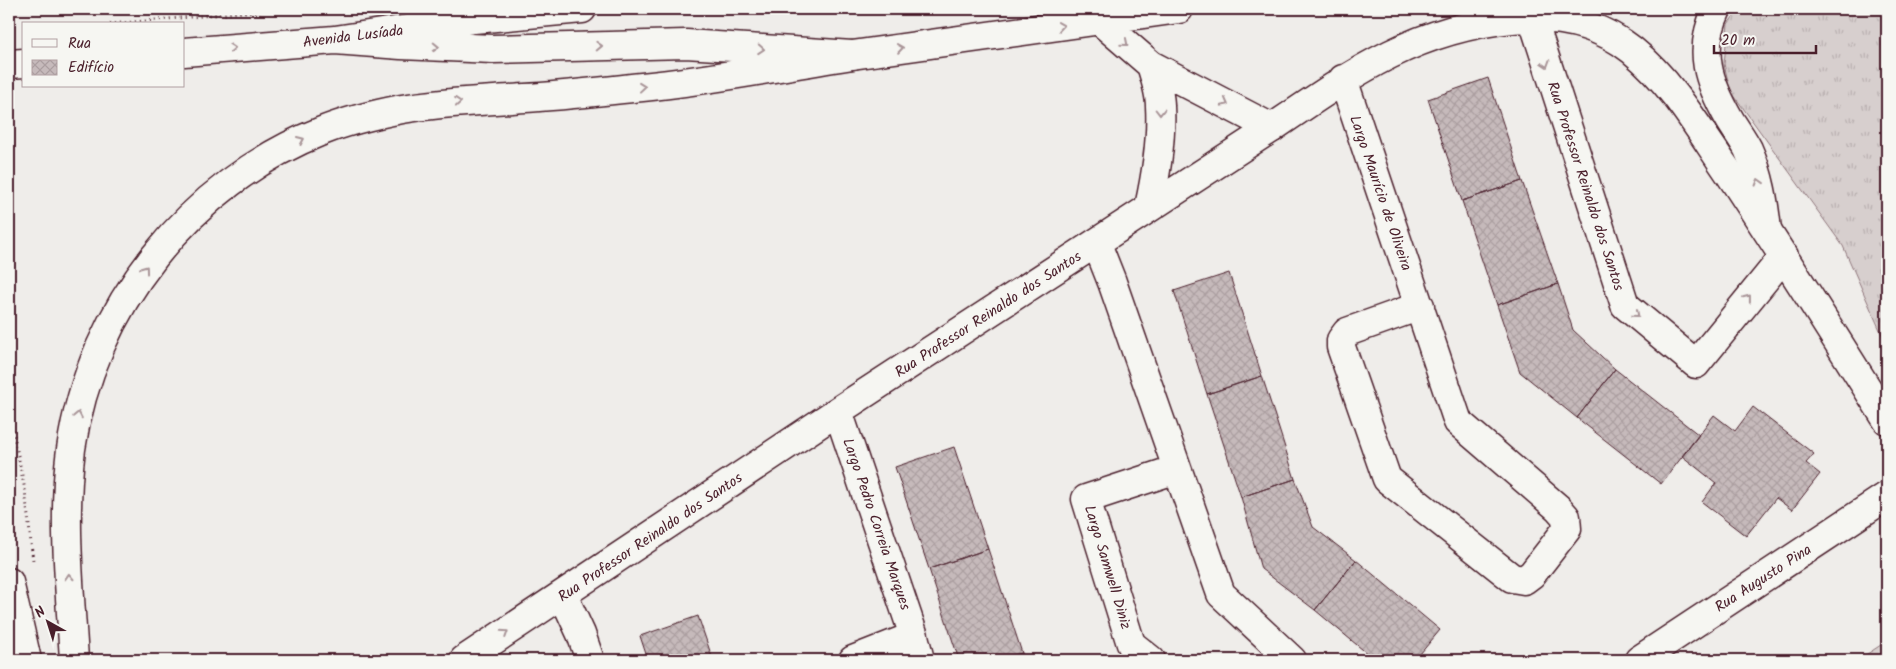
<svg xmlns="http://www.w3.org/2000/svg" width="1896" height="669" font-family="Kalam,sans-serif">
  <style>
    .grass { fill: url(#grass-tufts); stroke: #90777c }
    .pitch { fill: #d7cfce; stroke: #90777c }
    .building { fill: url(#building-cross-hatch); stroke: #4a1f2b }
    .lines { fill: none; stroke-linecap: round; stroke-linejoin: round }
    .street-casing { stroke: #4a1f2b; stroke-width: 31 }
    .primary-casing { stroke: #4a1f2b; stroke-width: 31 }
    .highway-casing { stroke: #4a1f2b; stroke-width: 31 }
    .path { stroke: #4a1f2b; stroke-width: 3; stroke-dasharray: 1 4; stroke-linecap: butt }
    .street { stroke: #f6f6f2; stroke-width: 28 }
    .primary { stroke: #f6f6f2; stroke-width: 28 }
    .highway { stroke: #f6f6f2; stroke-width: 28 }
    .oneway { stroke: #a99598 }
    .labels { text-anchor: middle; stroke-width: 4; stroke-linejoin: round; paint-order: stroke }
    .street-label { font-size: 15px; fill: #4a1f2b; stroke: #f6f6f2 }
  </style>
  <defs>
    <pattern id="grass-tufts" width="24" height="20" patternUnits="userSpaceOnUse" patternTransform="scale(1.25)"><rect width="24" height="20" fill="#d7cfce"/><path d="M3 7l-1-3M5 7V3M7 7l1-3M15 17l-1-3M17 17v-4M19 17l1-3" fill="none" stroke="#bab1b1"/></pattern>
    <pattern id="building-cross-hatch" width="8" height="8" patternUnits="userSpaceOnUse" patternTransform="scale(1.25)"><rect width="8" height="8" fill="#c6babb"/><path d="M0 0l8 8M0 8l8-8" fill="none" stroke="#ac9fa1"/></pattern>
  </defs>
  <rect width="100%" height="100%" fill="#efedea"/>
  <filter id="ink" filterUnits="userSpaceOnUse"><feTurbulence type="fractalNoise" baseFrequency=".02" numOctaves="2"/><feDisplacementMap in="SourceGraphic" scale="10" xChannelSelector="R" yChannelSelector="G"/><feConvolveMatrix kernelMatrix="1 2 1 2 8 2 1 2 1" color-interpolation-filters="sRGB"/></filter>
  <g filter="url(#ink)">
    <!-- grass -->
    <path class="grass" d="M1739,9H1887V346L1843,246L1730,90L1724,64L1728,24Z"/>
    <!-- pitch -->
    <path class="pitch" d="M1887,641V660H1858Z"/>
    <!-- building -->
    <path class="building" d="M1488,78L1522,181L1462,201L1428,99Z
      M1522,181L1558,284L1497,305L1462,201Z
      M1229,273L1262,376L1207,394L1174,291Z
      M1558,284L1573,330L1615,369L1577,418L1520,372L1497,305Z
      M1615,369L1699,435L1661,484L1577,418Z
      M1262,376L1295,479L1241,497L1207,394Z
      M1753,407L1814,454L1806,463L1820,474L1792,510L1776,498L1746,536L1702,502L1716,483L1682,456L1714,415L1735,431Z
      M954,447L988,549L929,569L895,467Z
      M1295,479L1313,527L1356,560L1315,610L1261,569L1241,497Z
      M988,549L1022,653L999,660H959L929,569Z
      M1356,560L1440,630L1415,660H1375L1315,610Z
      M698,616L713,660H648L640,636Z
      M1022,653L1025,660H999Z"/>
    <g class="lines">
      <defs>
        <path id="street" d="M1532,17L1625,305L1696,364L1784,256
          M1343,79L1458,422L1558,508L1566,517L1567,529L1532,574L1524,580L1512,578L1387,479L1341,347V340L1347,332L1420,306
          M1097,244L1112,282L1221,594L1292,660
          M838,411L914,636L920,660
          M563,595L581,634L590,660
          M464,660L838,411L1272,128C1350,75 1415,28 1512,19C1555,15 1598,23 1632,50C1673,83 1700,131 1729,173C1783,254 1835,337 1887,420
          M853,660L914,636
          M1151,660L1131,644L1086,499L1177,469
          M1639,660L1887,496"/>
        <path id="primary" d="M1717,9C1697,51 1708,82 1730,120C1736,130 1743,139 1748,149C1760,176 1764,202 1767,230
          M1100,21L1151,65L1272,128
          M335,40L401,45L493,49L686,44L852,55L1179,9
          M184,52L335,40L474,19L582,9
          M9,64L24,63
          M1149,207C1156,175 1162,139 1160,106C1160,93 1155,78 1151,65"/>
        <path id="highway" d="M9,582L27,660
          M74,660C70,590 62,518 71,449C91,308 190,183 322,131C347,121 376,114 402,109C443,102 484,101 525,98C564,96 603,91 642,87C713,80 782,66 852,55"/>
      </defs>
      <!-- street casing -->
      <use href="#street" class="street-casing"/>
      <!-- primary casing -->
      <use href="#primary" class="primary-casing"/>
      <!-- highway casing -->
      <use href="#highway" class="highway-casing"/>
      <!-- path -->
      <path class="path" d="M110,24L283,9
        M9,411L25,490L33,561"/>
      <!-- street -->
      <use href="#street" class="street"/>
      <!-- primary -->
      <use href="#primary" class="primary"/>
      <!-- highway -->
      <use href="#highway" class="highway"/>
    </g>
    <!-- one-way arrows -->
    <defs><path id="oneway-chevron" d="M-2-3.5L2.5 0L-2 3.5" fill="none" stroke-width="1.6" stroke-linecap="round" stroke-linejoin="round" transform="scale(1.25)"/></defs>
    <g class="oneway">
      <use href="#oneway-chevron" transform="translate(1061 26) rotate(-8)"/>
      <use href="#oneway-chevron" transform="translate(1125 43) rotate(40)"/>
      <use href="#oneway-chevron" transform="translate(599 46) rotate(-2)"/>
      <use href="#oneway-chevron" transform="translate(436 47) rotate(2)"/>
      <use href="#oneway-chevron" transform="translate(232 48) rotate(-4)"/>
      <use href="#oneway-chevron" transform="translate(900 48) rotate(-8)"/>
      <use href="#oneway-chevron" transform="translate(761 49) rotate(4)"/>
      <use href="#oneway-chevron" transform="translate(1546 64) rotate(72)"/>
      <use href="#oneway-chevron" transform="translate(642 87) rotate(-6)"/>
      <use href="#oneway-chevron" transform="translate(458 102) rotate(-5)"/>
      <use href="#oneway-chevron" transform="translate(1225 103) rotate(28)"/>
      <use href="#oneway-chevron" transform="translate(1160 112) rotate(90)"/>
      <use href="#oneway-chevron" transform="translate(301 140) rotate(-24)"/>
      <use href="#oneway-chevron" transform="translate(1759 182) rotate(-107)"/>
      <use href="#oneway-chevron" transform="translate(145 269) rotate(-54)"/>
      <use href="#oneway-chevron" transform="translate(1748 298) rotate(-52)"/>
      <use href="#oneway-chevron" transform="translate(1636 314) rotate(40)"/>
      <use href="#oneway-chevron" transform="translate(78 415) rotate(-79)"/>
      <use href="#oneway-chevron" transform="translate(69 577) rotate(-93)"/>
      <use href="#oneway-chevron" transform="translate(505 633) rotate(-33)"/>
    </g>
  </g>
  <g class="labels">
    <!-- street labels -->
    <g class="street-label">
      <text transform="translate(353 36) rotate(-7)" y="5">Avenida Lusíada</text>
      <text transform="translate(1586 186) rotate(72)" y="5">Rua Professor Reinaldo dos Santos</text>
      <text transform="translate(1381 193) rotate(71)" y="5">Largo Maurício de Oliveira</text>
      <text transform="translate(988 314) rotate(-33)" y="5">Rua Professor Reinaldo dos Santos</text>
      <text transform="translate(877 524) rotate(71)" y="5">Largo Pedro Correia Marques</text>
      <text transform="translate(650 537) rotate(-34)" y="5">Rua Professor Reinaldo dos Santos</text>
      <text transform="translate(1108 567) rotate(73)" y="5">Largo Samwell Diniz</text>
      <text transform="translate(1763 578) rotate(-33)" y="5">Rua Augusto Pina</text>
    </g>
  </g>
  <!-- margin -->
  <rect width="1896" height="669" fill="none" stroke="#f6f6f2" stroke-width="30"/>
  <rect x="15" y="15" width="1866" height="639" fill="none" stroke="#4a1f2b" stroke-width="2" filter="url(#ink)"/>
  <!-- legend -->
  <rect x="22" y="22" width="162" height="65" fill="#f6f6f2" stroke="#b1a0a2"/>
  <rect x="32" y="39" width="25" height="8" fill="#f6f6f2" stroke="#b1a0a2"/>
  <text x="68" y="48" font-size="15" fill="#4a1f2b">Rua</text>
  <rect x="32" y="60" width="25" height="15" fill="url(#building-cross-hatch)" stroke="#b1a0a2"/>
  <text x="68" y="72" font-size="15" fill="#4a1f2b">Edifício</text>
  <!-- north arrow -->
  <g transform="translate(48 622) rotate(321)" stroke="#f6f6f2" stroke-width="4" paint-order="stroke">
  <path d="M0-4L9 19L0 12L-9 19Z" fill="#4a1f2b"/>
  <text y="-8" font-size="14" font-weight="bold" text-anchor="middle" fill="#4a1f2b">N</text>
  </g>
  <!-- scale -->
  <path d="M1714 45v8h102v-8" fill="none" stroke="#4a1f2b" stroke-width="2.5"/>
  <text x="1721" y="45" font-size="15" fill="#4a1f2b" stroke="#f6f6f2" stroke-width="4" paint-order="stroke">20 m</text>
</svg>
